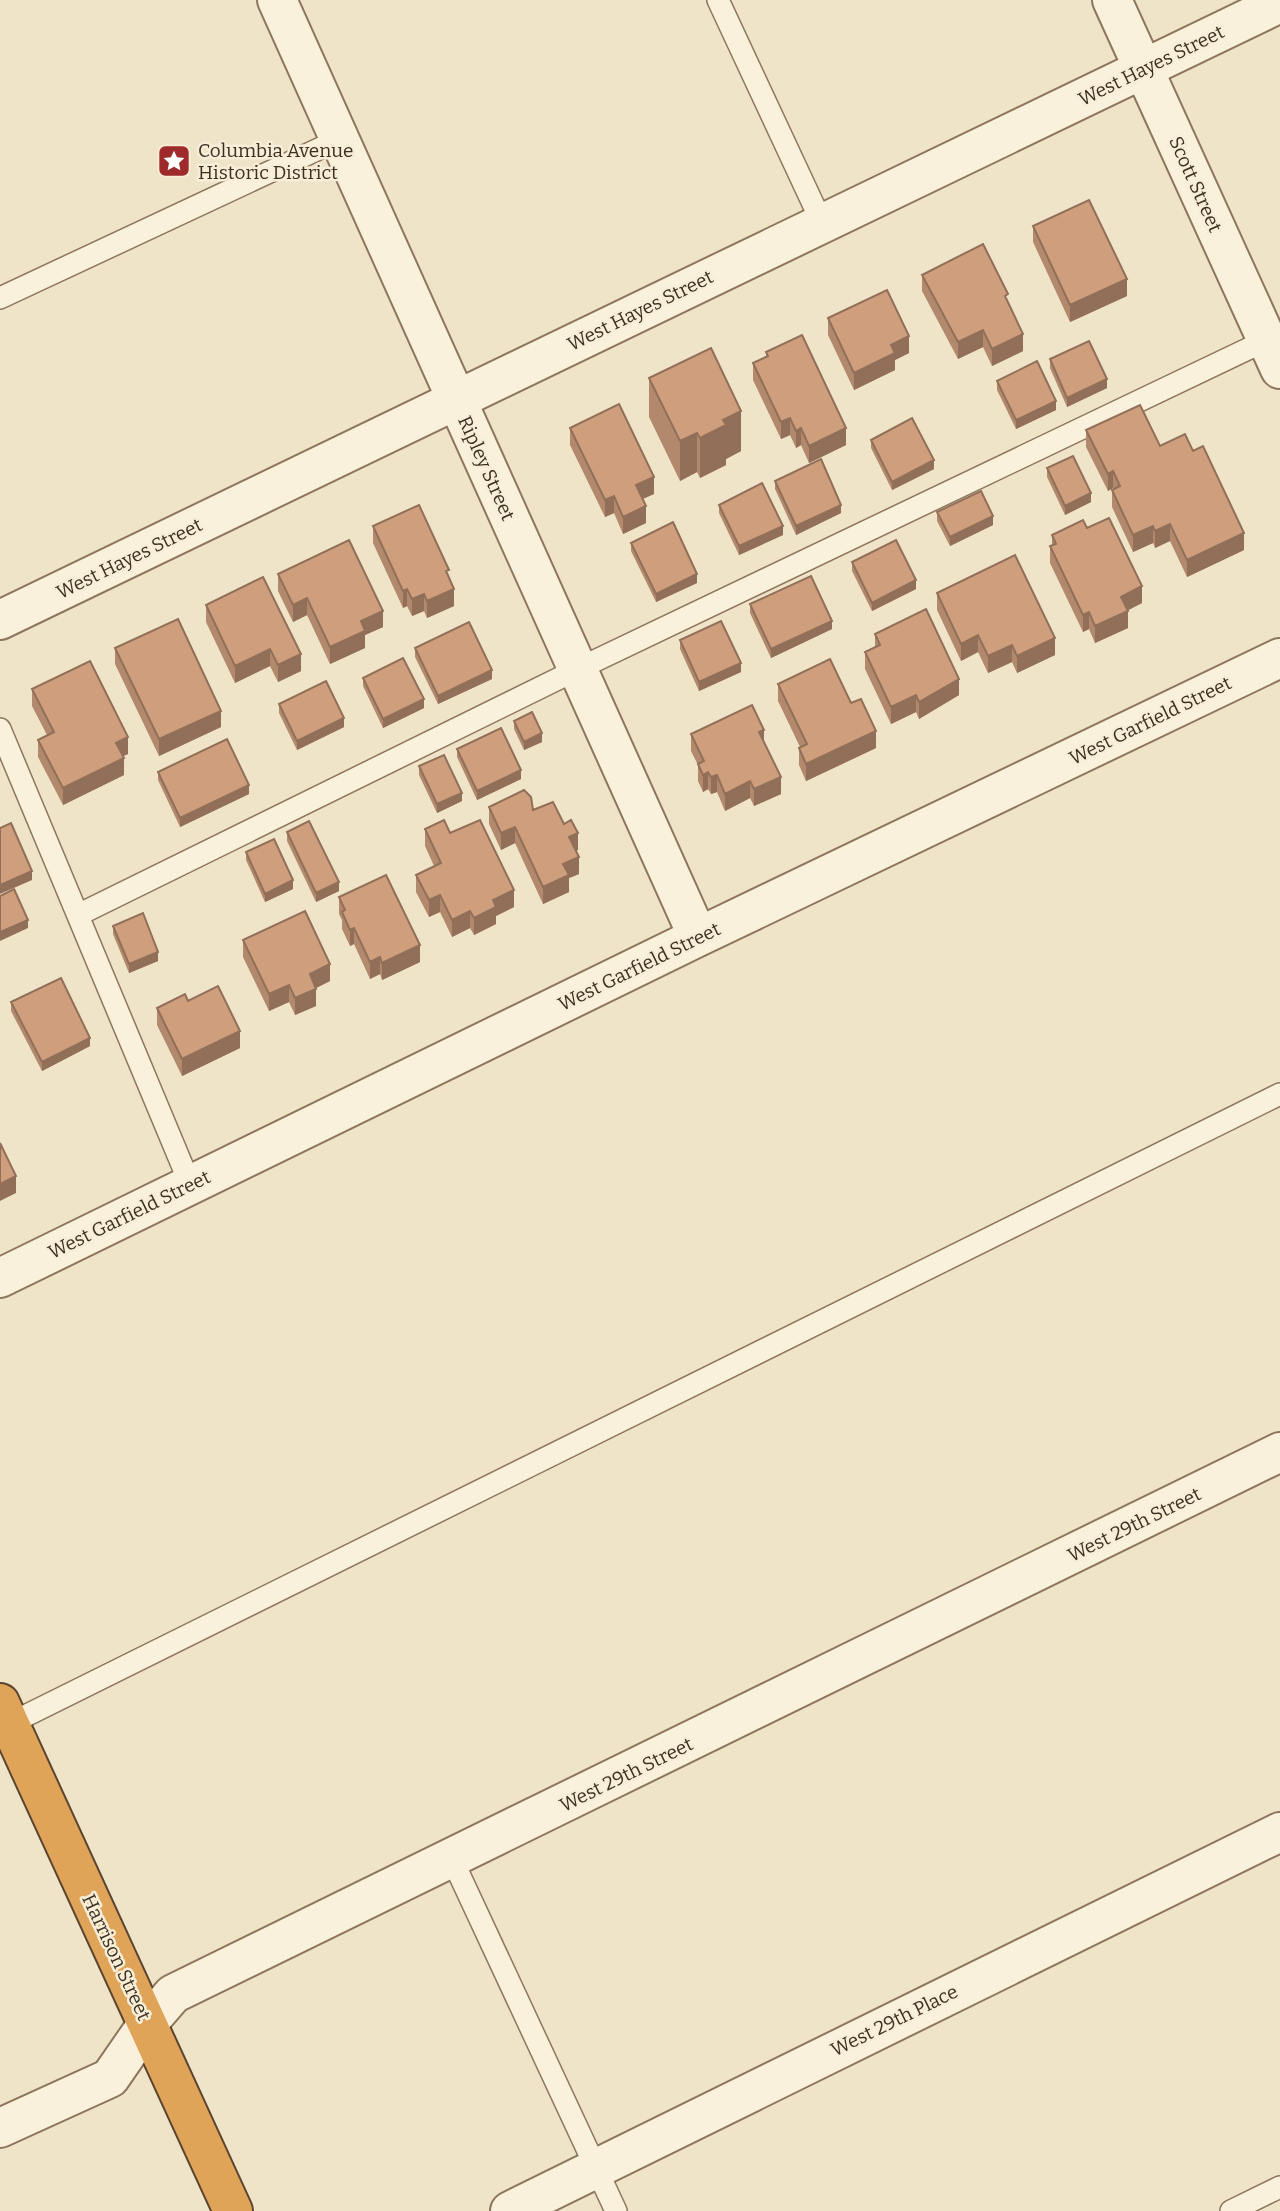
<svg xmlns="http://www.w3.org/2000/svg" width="1280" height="2211" font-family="Bitter,serif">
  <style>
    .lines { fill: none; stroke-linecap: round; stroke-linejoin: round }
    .lane-casing { stroke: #8d765c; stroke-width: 24 }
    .street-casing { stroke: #8d765c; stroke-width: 42 }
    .highway-casing { stroke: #5b4430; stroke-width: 42 }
    .lane { stroke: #faf1dc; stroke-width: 21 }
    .street { stroke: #faf1dc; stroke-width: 38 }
    .highway { stroke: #e0a458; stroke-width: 38 }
    .wall { fill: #b2896c }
    .shaded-wall { fill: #916f58 }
    .building { fill: #cf9f7d; stroke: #916f58; stroke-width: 2 }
    .labels { text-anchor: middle; stroke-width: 5; stroke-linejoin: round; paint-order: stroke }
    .street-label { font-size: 19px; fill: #3d2e20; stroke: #f7eed8 }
    .poi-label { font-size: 19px; fill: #3d2e20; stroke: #f7eed8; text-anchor: start }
  </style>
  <rect width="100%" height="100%" fill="#f0e4c8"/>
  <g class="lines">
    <defs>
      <path id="lane" d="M718,0L822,223
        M0,298L338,140
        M0,729L190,1184
        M78,915L578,669L1275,336
        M9,1724L1280,1094
        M452,1859L616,2211
        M1231,2211L1280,2187"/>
      <path id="street" d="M277,0L698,937
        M1112,0L1280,369
        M0,620L1280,3
        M0,1278L698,937L1280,658
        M0,2128L110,2078L148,2023L173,1994L1280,1452
        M510,2211L1280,1832"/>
      <path id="highway" d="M0,1703L233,2211"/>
    </defs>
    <!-- lane casing -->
    <use href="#lane" class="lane-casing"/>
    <!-- street casing -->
    <use href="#street" class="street-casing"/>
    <!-- highway casing -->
    <use href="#highway" class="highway-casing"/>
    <!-- lane -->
    <use href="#lane" class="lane"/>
    <!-- street -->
    <use href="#street" class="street"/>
    <!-- highway -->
    <use href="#highway" class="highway"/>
  </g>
  <!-- wall -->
  <path class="wall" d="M1033,226L1127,296L1070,322L1033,242Z
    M922,275L1008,302L1023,351L992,366L983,347L958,359L922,291Z
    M828,318L909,353L895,360V370L854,390L828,335Z
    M766,352L846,445L809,463L801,445L796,448L790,435L781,439L753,380V363L766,357Z
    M1050,359L1107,388L1067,407L1050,368Z
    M649,378L741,451L726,459V465L700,478L697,472L680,481L649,417Z
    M997,381L1056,410L1016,429L997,390Z
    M570,428L654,494L642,499L646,523L623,534L614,513L605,517L570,445Z
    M1086,430L1160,446L1244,550L1187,577L1170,541L1155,548L1153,543L1133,552L1112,507V490L1114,489L1113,488L1108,491L1086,447Z
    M871,440L934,469L892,490L871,448Z
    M1047,468L1091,502L1065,515L1047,477Z
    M775,481L841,513L796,535L775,489Z
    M719,505L783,535L739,555L719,513Z
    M937,512L993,525L950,546L937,521Z
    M373,526L449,577L454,606L427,618L424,611L412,616L407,606L403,608L373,543Z
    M1087,528L1142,603L1127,610L1128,628L1095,643L1089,629L1083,632L1050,563V546H1052V535Z
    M631,543L697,583L656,602L631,551Z
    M852,562L916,589L872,611L852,571Z
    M278,574L383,627L365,635V648L330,664L307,615L293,622L278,591Z
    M937,593L1055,655L1017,673L1012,662L988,673L978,652L961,661L937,610Z
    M750,604L832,629L771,658L750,613Z
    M206,605L301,671L278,682L270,666L235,683L206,622Z
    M875,634L959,695L919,719L916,712L891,724L865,669V652L875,648Z
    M680,640L741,672L699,691L680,649Z
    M115,648L221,727L159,756L115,664Z
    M415,648L492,679L438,704L415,657Z
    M363,678L424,708L383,728L363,686Z
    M778,684L851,703L876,748L806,781L799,765V748L800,747L778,701Z
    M32,689L128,754L123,756L124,775L63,805L38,757V740L47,735L32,706Z
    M279,704L344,727L297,750L279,713Z
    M514,721L542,742L524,750L514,729Z
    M691,734L764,743L781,794L754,806L750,798L725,811L717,792L711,794L708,789L703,792L698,781V765L691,751Z
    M457,749L521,779L477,800L457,757Z
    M419,766L462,801L437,813L419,775Z
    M158,772L249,794L180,827L158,780Z
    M489,807L533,810L578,850L576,851L579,874L569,878V892L543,904L515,843L501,850L489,824Z
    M425,829L450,833L514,907L496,916V924L474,935L470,928L452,937L440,912L429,917L416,892V875L434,866L425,846Z
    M287,832L339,891L316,902L287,841Z
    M246,852L293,889L265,902L246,860Z
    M339,897L420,962L382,980L380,974L370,979L354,944L350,946L342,929V920L339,914Z
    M113,926L158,961L129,973L113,934Z
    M243,940L330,981L316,988V1006L295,1015L289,1002L269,1011L243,957Z
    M188,1001L240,1048L182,1076L157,1025V1008Z
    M11,1002L90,1046L42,1071L11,1011Z"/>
  <!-- shaded-wall -->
  <path class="shaded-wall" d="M1127,279V296L1070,322V305Z
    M983,330V347L958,359V342Z
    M1023,334V351L992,366V349Z
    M909,336V353L895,360V370L854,390V373L891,345Z
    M1107,379V388L1067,407V398Z
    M1056,401V410L1016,429V420Z
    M741,411V451L726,459V465L700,478V438L723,420Z
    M790,418V435L781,439V422Z
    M801,428V445L796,448V431Z
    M846,428V445L809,463V446Z
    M697,433V472L680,481V441Z
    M934,460V469L892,490V482Z
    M1113,471V488L1108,491V474Z
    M654,477V494L636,502V485Z
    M1091,493V502L1065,515V506Z
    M614,496V513L605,517V500Z
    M841,505V513L796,535V526Z
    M646,506V523L623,534V517Z
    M993,516V525L950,546V537Z
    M1170,524V541L1155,548V531Z
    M783,526V535L739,555V546Z
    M1153,526V543L1133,552V535Z
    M1244,533V550L1187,577V560Z
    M697,574V583L656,602V594Z
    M916,580V589L872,611V603Z
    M1142,586V603L1121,614V597Z
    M407,589V606L403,608V591Z
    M454,589V606L427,618V601Z
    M424,594V611L412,616V599Z
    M307,598V615L293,622V605Z
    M383,611V627L365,635V648L330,664V647L361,621Z
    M1128,611V628L1095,643V626Z
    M1089,612V629L1083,632V615Z
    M832,621V629L771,658V649Z
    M978,635V652L961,661V644Z
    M1055,638V655L1017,673V656Z
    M1012,645V662L988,673V656Z
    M270,649V666L235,683V666Z
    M301,654V671L278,682V665Z
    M741,663V672L699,691V682Z
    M492,670V679L438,704V696Z
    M959,679V695L919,719V702Z
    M916,695V712L891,724V707Z
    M424,699V708L383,728V719Z
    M221,711V727L159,756V739Z
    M344,718V727L297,750V741Z
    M764,730V747L759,732Z
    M876,731V748L806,781V764Z
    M542,733V742L524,750V742Z
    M128,737V754L116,759V743Z
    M124,758V775L63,805V788Z
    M521,770V779L477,800V791Z
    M708,772V789L703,792V775Z
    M717,775V792L711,794V777Z
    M781,777V794L754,806V789Z
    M750,781V798L725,811V794Z
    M249,785V794L180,827V818Z
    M462,793V801L437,813V804Z
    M515,827V843L501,850V833Z
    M578,833V850L569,853V837Z
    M579,857V874L569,878V892L543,904V887L563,864Z
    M32,871V880L0,894V885Z
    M293,880V889L265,902V894Z
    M339,882V891L316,902V893Z
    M514,890V907L496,916V924L474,935V918L493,900Z
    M440,895V912L429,917V900Z
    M470,911V928L452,937V920Z
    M28,920V928L0,941V932Z
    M354,928V944L350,946V930Z
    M420,945V962L382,980V963Z
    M158,952V961L129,973V964Z
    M380,957V974L370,979V962Z
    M330,964V981L310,991V974Z
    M289,985V1002L269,1011V994Z
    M316,989V1006L295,1015V998Z
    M240,1031V1048L182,1076V1059Z
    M90,1038V1046L42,1071V1062Z
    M16,1176V1193L0,1201V1184Z"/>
  <!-- building -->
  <path class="building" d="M1089,200L1127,279L1070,305L1033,226Z
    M983,244L1008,294L1005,296L1023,334L992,349L983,330L958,342L922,275Z
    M887,290L909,336L891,345L895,353L854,373L828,318Z
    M802,335L846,428L809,446L801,428L796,431L790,418L781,422L753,363L768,356L766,352Z
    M1089,341L1107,379L1067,398L1050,359Z
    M711,348L741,411L723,420L726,425L700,438L697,433L680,441L649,378Z
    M1037,361L1056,401L1016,420L997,381Z
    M619,404L654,477L636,485L646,506L623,517L614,496L605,500L570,428Z
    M1140,405L1160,446L1185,434L1193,451L1203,446L1244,533L1187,560L1170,524L1155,531L1153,526L1133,535L1112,490L1120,486L1113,471L1108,474L1086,430Z
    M912,418L934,460L892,482L871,440Z
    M1073,456L1091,493L1065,506L1047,468Z
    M821,459L841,505L796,526L775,481Z
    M762,483L783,526L739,546L719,505Z
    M981,491L993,516L950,537L937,512Z
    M419,505L449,570L446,571L454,589L427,601L424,594L412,599L407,589L403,591L373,526Z
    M1109,518L1142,586L1121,597L1128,611L1095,626L1089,612L1083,615L1050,546L1056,544L1052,535L1083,520L1087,528Z
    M673,522L697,574L656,594L631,543Z
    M349,540L383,611L361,621L365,631L330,647L307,598L293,605L278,574Z
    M896,540L916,580L872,603L852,562Z
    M1015,555L1055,638L1017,656L1012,645L988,656L978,635L961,644L937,593Z
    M811,576L832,621L771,649L750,604Z
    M263,577L301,654L278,665L270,649L235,666L206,605Z
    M926,609L959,679L919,702L916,695L891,707L865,652L880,645L875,634Z
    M178,619L221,711L159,739L115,648Z
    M721,621L741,663L699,682L680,640Z
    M469,622L492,670L438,696L415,648Z
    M403,658L424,699L383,719L363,678Z
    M830,659L851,703L861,699L876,731L806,764L799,748L807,744L778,684Z
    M90,661L128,737L116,743L124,758L63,788L38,740L54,732L32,689Z
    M326,681L344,718L297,741L279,704Z
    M752,705L764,730L759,732L781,777L754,789L750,781L725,794L717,775L711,777L708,772L703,775L698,764L704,761L691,734Z
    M532,712L542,733L524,742L514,721Z
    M501,728L521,770L477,791L457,749Z
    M227,739L249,785L180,818L158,772Z
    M444,755L462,793L437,804L419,766Z
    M524,790L531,797L533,810L553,802L564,824L571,820L578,833L569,837L579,857L563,864L569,875L543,887L515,827L501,833L489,807Z
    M444,820L450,833L480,820L514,890L493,900L496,907L474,918L470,911L452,920L440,895L429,900L416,875L441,863L425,829Z
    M309,821L339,882L316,893L287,832Z
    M11,823L32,871L0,885V828Z
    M274,839L293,880L265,894L246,852Z
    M386,875L420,945L382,963L380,957L370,962L354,928L350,930L342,912L345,910L339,897Z
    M14,889L28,920L0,932V896Z
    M305,911L330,964L310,974L316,989L295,998L289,985L269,994L243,940Z
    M143,913L158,952L129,964L113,926Z
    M61,978L90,1038L42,1062L11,1002Z
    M218,986L240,1031L182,1059L157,1008L185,994L188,1001Z
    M0,1143L16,1176L0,1184Z"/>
  <!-- icons -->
  <defs>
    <symbol id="sight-square" viewBox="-11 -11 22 22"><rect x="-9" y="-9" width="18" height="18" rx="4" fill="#9e2a2b" stroke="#f7eed8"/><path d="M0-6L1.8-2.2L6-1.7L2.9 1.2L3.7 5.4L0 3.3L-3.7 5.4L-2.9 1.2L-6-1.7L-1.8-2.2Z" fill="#fff"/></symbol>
  </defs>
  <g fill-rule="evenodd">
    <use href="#sight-square" x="155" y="142" width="38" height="38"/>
  </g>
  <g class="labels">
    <!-- street labels -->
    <g class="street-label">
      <text transform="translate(1151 65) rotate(-26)" y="7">West Hayes Street</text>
      <text transform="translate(1196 184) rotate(66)" y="7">Scott Street</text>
      <text transform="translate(640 310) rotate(-26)" y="7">West Hayes Street</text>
      <text transform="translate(487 468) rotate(66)" y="7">Ripley Street</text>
      <text transform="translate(129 558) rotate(-26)" y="7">West Hayes Street</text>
      <text transform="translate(1150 720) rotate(-26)" y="7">West Garfield Street</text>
      <text transform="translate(639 966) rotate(-26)" y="7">West Garfield Street</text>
      <text transform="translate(129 1214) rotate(-26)" y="7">West Garfield Street</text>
      <text transform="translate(1134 1524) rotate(-26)" y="7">West 29th Street</text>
      <text transform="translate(626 1774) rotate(-26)" y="7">West 29th Street</text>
      <text transform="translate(117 1957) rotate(65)" y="7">Harrison Street</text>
      <text transform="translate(894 2020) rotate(-26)" y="7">West 29th Place</text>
    </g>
    <!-- poi labels -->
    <g class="poi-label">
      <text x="198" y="157">Columbia Avenue<tspan x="198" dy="22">Historic District</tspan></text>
    </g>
  </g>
</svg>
